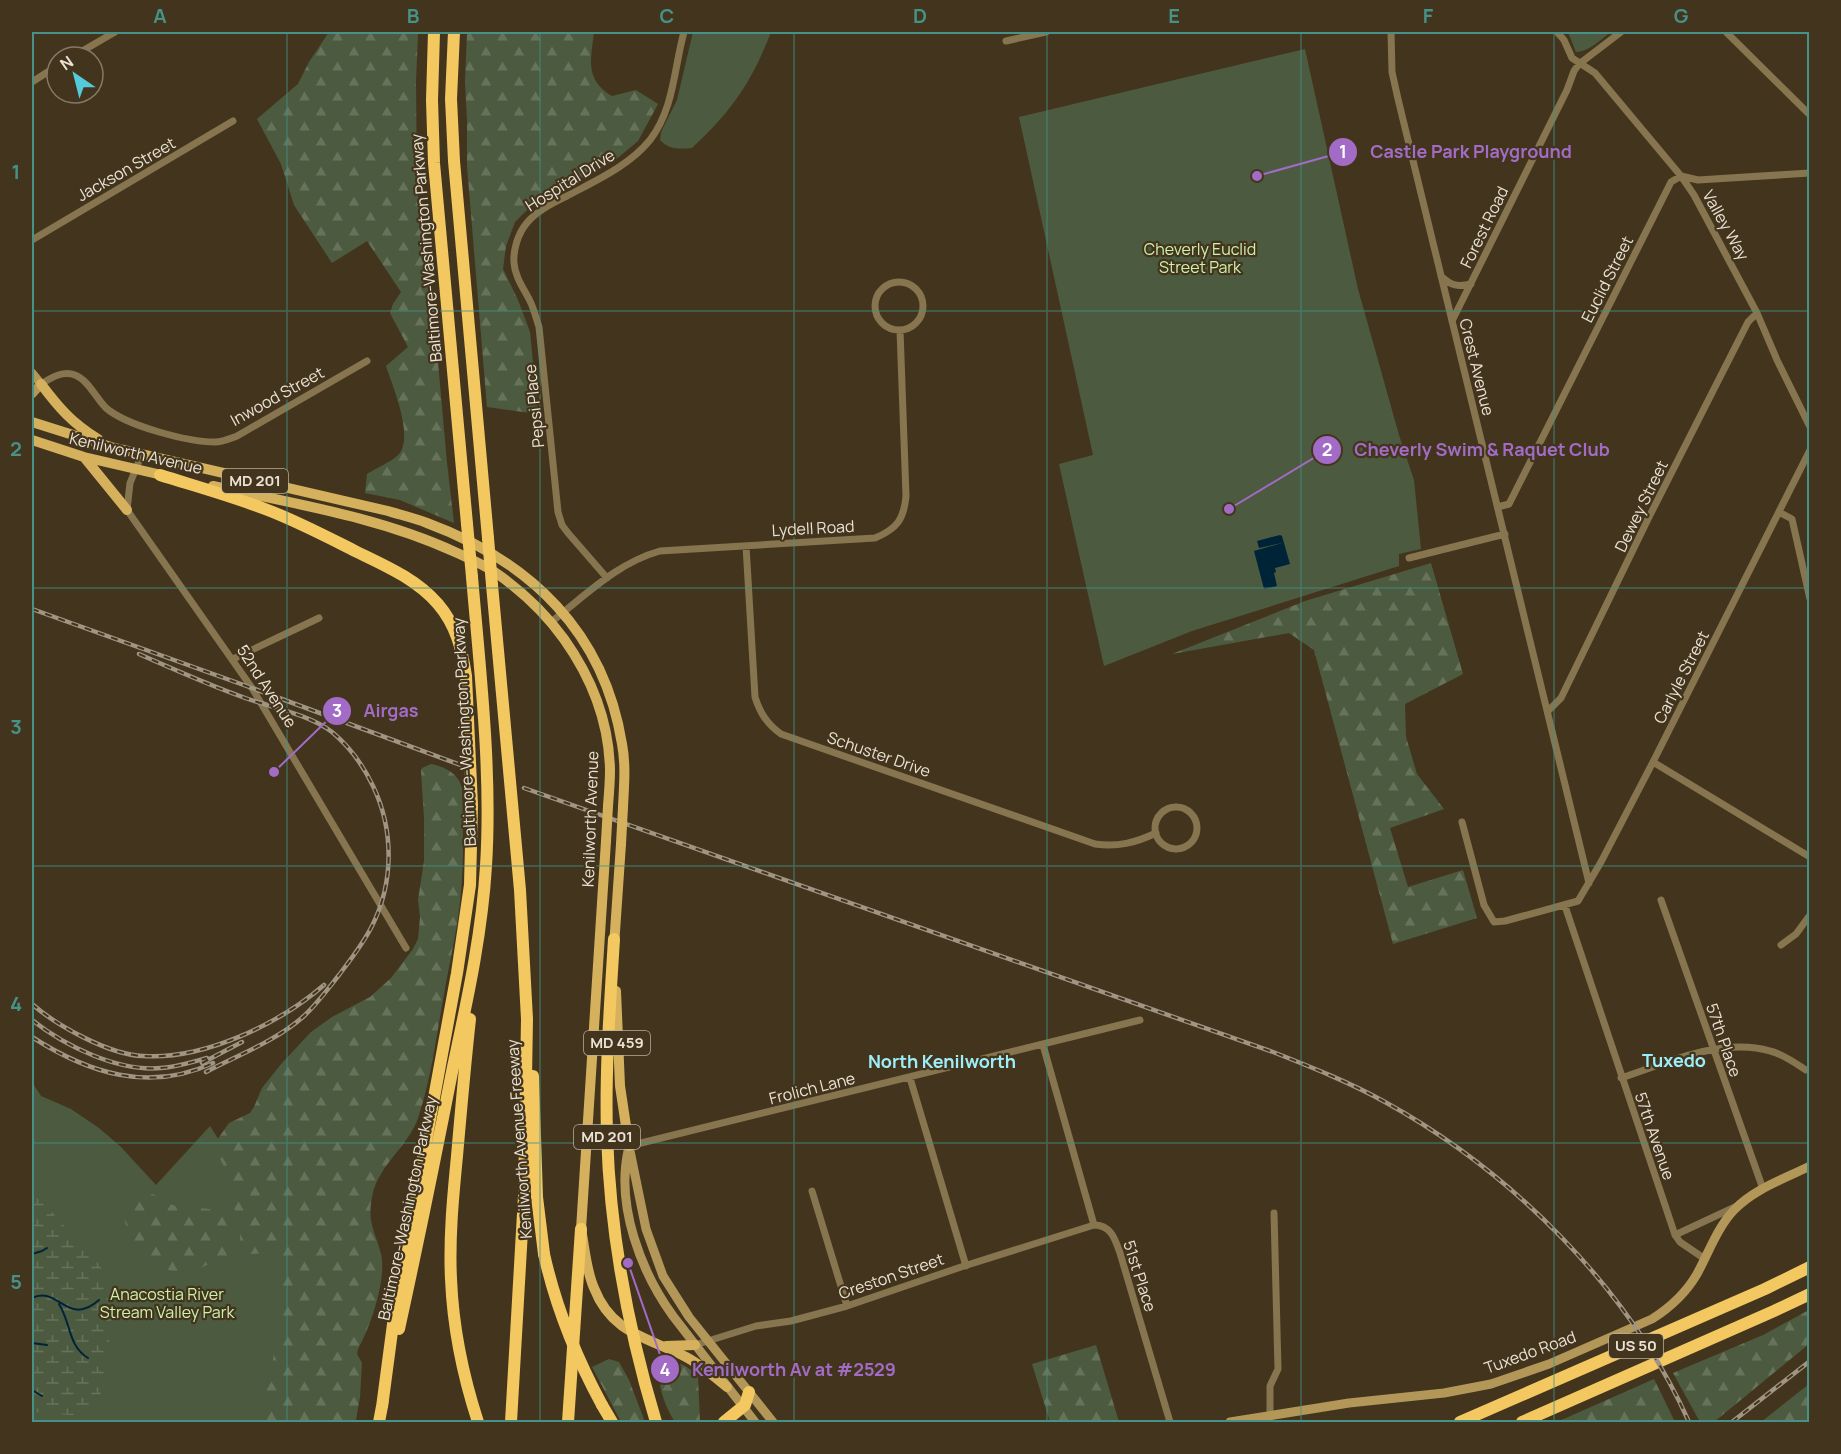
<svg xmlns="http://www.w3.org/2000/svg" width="1841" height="1454" font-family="Manrope,sans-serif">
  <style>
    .green { fill: #4c5b3f }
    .forest { fill: url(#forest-firs) }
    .wetland { fill: url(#wetland-marsh) }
    .water { fill: #002437 }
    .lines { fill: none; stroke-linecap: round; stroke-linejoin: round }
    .stream { stroke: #002437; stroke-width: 2 }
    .street { stroke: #86754f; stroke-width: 7 }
    .secondary { stroke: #b39758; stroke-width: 9 }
    .primary { stroke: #d5b15d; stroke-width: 10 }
    .highway { stroke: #f3c861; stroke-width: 12 }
    .rail-casing { stroke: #a09583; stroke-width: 4.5 }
    .rail { stroke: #43351d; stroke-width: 2; stroke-dasharray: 7; stroke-linecap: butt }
    .primary-bridge { stroke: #d5b15d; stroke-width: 10 }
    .highway-bridge { stroke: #f3c861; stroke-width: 12 }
    .grid { fill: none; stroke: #469188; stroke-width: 1.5; stroke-opacity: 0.55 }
    .labels { text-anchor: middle; stroke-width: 4.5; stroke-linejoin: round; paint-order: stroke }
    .shield { fill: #43351d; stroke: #b8ae9d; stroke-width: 1.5 }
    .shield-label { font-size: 15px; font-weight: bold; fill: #eae2d4 }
    .street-label { font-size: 16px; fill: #eae2d4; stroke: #43351d }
    .park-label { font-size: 16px; fill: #cdf2ab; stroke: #43351d }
    .neighbourhood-label { font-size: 18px; font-weight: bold; fill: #9eeefa; stroke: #43351d }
    .leader { fill: none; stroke: #a26cc6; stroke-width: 2 }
    .callout-dot { fill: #a26cc6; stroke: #43351d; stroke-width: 2 }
    .mark-label { font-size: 18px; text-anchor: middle; font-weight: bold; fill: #fff }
    .callout-label { font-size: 18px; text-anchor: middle; font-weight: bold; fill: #a26cc6; stroke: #43351d; stroke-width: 4.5; stroke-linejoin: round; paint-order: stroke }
    .neatline { fill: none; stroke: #469188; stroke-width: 2 }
    .grid-label { font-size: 20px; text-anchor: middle; font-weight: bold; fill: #469188 }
  </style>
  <defs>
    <pattern id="forest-firs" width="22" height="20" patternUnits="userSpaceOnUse" patternTransform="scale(1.5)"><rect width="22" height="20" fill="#4c5b3f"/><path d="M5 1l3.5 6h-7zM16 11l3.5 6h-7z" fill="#66725a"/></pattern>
    <pattern id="wetland-marsh" width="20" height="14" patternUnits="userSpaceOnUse" patternTransform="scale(1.5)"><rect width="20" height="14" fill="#4c5b3f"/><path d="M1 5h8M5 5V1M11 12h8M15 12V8" fill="none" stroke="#66725a"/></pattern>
  </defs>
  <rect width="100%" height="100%" fill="#43351d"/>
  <!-- green -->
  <path class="green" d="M693,32H771C752,82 731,112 692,148C680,149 669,150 660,140L661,132L677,100Z
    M1568,32H1610C1601,40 1588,52 1576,52Z
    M1305,49L1358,289L1399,435L1414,480L1421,549L1399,554V566L1192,631L1104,666L1059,464L1093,455L1019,117Z
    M32,1082L41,1096L71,1109L99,1128L121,1147L156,1185L210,1126L234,1164L279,1259L281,1422H32Z"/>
  <!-- forest -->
  <path class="forest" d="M329,32H418L416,82L417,191L427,239L447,463L454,523L400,500L365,493L367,474C375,469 395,460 400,453C413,434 393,387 386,366L408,347L390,313L393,304L401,292L367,241L332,263L294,205L281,164L257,119L298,84L309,62Z
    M467,32H594C591,59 584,79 612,96L636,90L658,104L638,141L614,161L532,205L515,222L506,246L503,269L518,300L530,332L538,414L487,407L467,166V120L465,82Z
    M1431,563L1463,674L1405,704L1406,737L1417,774L1444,809L1390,828L1408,887L1463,870L1477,918L1393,944L1314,650L1289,633L1172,654L1305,601Z
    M431,764C445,767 458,773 462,788C463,823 464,858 461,892C458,928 449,964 443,1000C436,1038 431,1078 419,1115C410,1146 378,1164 372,1197C367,1224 375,1230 381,1254C387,1279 370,1328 358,1349L357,1354L362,1363L360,1397L356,1420L355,1422H258C260,1406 268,1389 271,1373C275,1348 286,1273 270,1253L248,1254L240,1246V1228L232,1201L234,1188L215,1148L217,1140L229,1123L250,1113L254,1107L262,1088L282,1063L311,1032L332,1017L370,997L391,978L413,949L418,939L420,917L418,900L424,861V818L421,771L422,768Z
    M152,1194C161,1197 168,1204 176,1206C189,1210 205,1206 217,1211C224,1214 227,1223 229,1230C232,1240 234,1252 224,1259C220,1262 214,1262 211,1263C202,1267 196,1272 185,1273C174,1273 151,1265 143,1257C133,1247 118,1216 127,1203C132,1195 144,1195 152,1194Z
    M1809,1310V1344L1714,1422H1700L1673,1373L1763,1335Z
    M1096,1345L1119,1422H1050L1032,1364Z
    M609,1359L619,1362L629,1380L645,1422H621L592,1367Z
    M661,1359C675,1361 689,1365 698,1377L700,1422H675C664,1405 655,1380 661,1359Z
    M1654,1379L1675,1422H1557Z
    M1809,1384V1422H1761Z"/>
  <!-- wetland -->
  <path class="wetland" d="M32,1185C42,1200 53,1214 66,1228C80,1244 102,1261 108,1282C116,1311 109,1345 104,1373C101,1390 102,1410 84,1416L32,1412Z"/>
  <!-- water -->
  <path class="water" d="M1280,535L1282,536L1290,564L1275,568L1276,572L1274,573L1277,586L1264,589L1254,551L1282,543L1259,548L1257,541Z"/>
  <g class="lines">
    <!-- stream -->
    <path class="stream" d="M32,1254L42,1251L47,1248
      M32,1298C59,1285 67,1328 99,1300
      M59,1304C71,1323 68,1346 88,1358
      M32,1343L47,1345
      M32,1390L42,1396"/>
    <!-- street -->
    <path class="street" d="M1391,32L1392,72L1398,99L1589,883
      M1557,32L1564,40L1572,58L1595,73L1681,176L1694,195L1757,313L1777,360L1810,427
      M1726,32L1810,115
      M1006,41L1046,32
      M72,57L115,32
      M32,82L57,66
      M32,240L233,121
      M1441,276C1451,286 1458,287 1471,284
      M875 306a24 24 0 1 1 48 0a24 24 0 1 1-48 0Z
      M1452,321L1567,90L1574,71L1579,64L1621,32
      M41,384C51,378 63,370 75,375C88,380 96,398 106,408C127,426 188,442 215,442C223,442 229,439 237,436L367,361
      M142,454L130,483L127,510L252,688L406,948
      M1498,507L1509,504L1671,182L1681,176L1698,180L1810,173
      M1779,512L1792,519L1810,599
      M746,546L755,697C760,713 767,724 781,734L1095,844C1118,847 1135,843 1156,833
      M1409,558L1505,534
      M607,578L568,533L562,525L558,512L539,327C536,318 534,309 530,301C524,289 515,277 514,263C513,250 518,234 526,224C536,211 553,203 567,196C595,181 629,166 650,140C674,109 674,68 684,32
      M551,622C586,595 617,563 660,551L875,538C897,529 904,519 906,496L900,330
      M233,659L319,618
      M1548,711L1561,698L1649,517L1748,322L1757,313
      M1653,762L1810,857
      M1155 828a21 21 0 1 1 42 0a21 21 0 1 1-42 0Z
      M1462,822L1484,905L1494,922L1505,921L1578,901L1601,862L1653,762L1810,450
      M1661,900L1763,1189
      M1565,906L1675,1235L1680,1242L1705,1259
      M1781,945L1796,934L1810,915
      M1043,1045L1094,1225
      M910,1078L966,1266
      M1621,1078C1666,1063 1722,1037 1770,1051C1783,1054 1795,1063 1806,1070H1810
      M629,1146L1140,1020
      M812,1191L847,1306
      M1675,1235L1735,1207
      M695,1345L756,1326L791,1321L847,1306L961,1267L1094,1225C1111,1225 1115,1239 1120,1253L1170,1422
      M1270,1415V1386L1278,1369L1274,1213"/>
    <!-- secondary -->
    <path class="secondary" d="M32,373L41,384L32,394
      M629,1146L646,1229L663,1276L689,1317L773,1422
      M628,1151C616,1206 641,1272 673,1316L755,1422
      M1230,1422L1349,1403L1444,1393L1491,1384L1549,1364L1652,1319C1671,1307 1686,1293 1697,1274C1709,1252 1717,1228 1734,1210C1754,1189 1784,1179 1810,1166"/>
    <!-- primary -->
    <path class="primary" d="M41,384C59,408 72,423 98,439
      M32,422L111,447L388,511C401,515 414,518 427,523C530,561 604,632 622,744C626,765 624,786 623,807
      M32,440L84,457L166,476
      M84,457L127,510
      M213,486C295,504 379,517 455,552C470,559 485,565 499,575C524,593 546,614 564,639C591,677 609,722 610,770C610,782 609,794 608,806
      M606,841L581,1229C585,1249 586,1270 594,1288C612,1334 647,1337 686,1357C701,1365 714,1376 727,1387
      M614,946L621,844
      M616,991L620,1086L629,1146
      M666,1346L695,1345"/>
    <!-- highway -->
    <path class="highway" d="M434,32L432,100L434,163L467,524
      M454,32L451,99L454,161L488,538
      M160,475C195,486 231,496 265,509C297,521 327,537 357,552C386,566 416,579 438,604C456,625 462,649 466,676L472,805L470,885L457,973L395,1309L382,1407
      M492,585L520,890L527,1019L524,1196L511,1422
      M614,939C610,1005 605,1070 607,1135C610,1233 628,1329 656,1422
      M470,1019C465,1064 461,1110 457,1156C453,1197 449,1238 451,1279C453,1328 463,1376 478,1422
      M533,1076L537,1197L544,1254
      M399,1329C418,1242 436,1154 453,1067C467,1001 482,934 486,866C492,772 480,671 472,577
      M602,1405L612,1422
      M379,1422L383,1401
      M568,1422L581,1229
      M724,1422L745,1405L749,1392
      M1460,1422L1765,1289L1810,1267
      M1522,1422L1774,1311L1810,1294"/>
    <defs>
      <path id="rail" d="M32,609L252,688L466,767
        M139,654C175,670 211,686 248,699C274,708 310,715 332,732C350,747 363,765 373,786C394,830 394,882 372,926C363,944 351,959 339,975C328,989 317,1004 304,1016C276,1041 238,1055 206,1072
        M524,788L1273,1052C1311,1067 1349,1082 1385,1102C1512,1172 1629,1288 1689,1422
        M32,1004C57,1026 110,1055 143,1056C204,1060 279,1024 324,985
        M32,1020C65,1046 118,1072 161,1068C177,1067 192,1062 207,1058
        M32,1037C88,1073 149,1093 213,1063
        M202,1063L242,1042
        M1732,1422L1810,1361"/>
    </defs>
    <!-- rail casing -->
    <use href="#rail" class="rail-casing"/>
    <!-- rail -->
    <use href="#rail" class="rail"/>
    <!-- primary-bridge -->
    <path class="primary-bridge" d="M606,841L608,806
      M621,844L623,807"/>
    <!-- highway-bridge -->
    <path class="highway-bridge" d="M467,524L472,577
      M488,538L492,585
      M544,1254C556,1308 576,1357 602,1405"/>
  </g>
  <!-- grid -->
  <path class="grid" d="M287,32V1422M540,32V1422M794,32V1422M1047,32V1422M1301,32V1422M1554,32V1422M32,311H1810M32,588H1810M32,866H1810M32,1143H1810"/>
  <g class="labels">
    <!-- shield labels -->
    <g class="shield">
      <rect x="222" y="469" width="66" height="24" rx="4.5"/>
      <rect x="584" y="1031" width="66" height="24" rx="4.5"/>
      <rect x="574" y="1125" width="66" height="24" rx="4.5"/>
      <rect x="1609" y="1334" width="54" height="24" rx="4.5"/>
    </g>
    <g class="shield-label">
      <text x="255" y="486">MD 201</text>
      <text x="617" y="1048">MD 459</text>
      <text x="607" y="1142">MD 201</text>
      <text x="1636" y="1351">US 50</text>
    </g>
    <!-- street labels -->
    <g class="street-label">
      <text transform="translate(126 169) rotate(-30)" y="6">Jackson Street</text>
      <text transform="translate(570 180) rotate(-32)" y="6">Hospital Drive</text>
      <text transform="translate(1726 225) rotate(61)" y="6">Valley Way</text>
      <text transform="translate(1484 227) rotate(-64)" y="6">Forest Road</text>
      <text transform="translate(426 248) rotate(-95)" y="6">Baltimore-Washington Parkway</text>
      <text transform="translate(1607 279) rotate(-63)" y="6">Euclid Street</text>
      <text transform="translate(1477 367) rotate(76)" y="6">Crest Avenue</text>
      <text transform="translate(277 396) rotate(-29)" y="6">Inwood Street</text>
      <text transform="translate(534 406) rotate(-96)" y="6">Pepsi Place</text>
      <text transform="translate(136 453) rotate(13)" y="6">Kenilworth Avenue</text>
      <text transform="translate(1641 506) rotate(-64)" y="6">Dewey Street</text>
      <text transform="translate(813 528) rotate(-3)" y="6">Lydell Road</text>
      <text transform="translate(1681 677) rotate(-63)" y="6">Carlyle Street</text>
      <text transform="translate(267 686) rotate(57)" y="6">52nd Avenue</text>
      <text transform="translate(464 732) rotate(-93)" y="6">Baltimore-Washington Parkway</text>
      <text transform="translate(879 754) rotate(19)" y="6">Schuster Drive</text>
      <text transform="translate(590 819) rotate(-88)" y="6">Kenilworth Avenue</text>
      <text transform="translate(1724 1040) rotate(71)" y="6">57th Place</text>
      <text transform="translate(812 1088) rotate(-14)" y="6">Frolich Lane</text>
      <text transform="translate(1655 1136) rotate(71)" y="6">57th Avenue</text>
      <text transform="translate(519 1139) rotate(-94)" y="6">Kenilworth Avenue Freeway</text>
      <text transform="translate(407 1208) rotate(-78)" y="6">Baltimore-Washington Parkway</text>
      <text transform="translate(891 1276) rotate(-19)" y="6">Creston Street</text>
      <text transform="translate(1140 1276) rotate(72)" y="6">51st Place</text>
      <text transform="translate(1530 1352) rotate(-20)" y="6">Tuxedo Road</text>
    </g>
    <!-- park labels -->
    <g class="park-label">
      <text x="1200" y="255">Cheverly Euclid<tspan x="1200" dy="18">Street Park</tspan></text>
      <text x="167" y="1300">Anacostia River<tspan x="167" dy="18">Stream Valley Park</tspan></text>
    </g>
    <!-- neighbourhood labels -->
    <g class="neighbourhood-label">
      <text x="1674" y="1067">Tuxedo</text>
      <text x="942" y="1068">North Kenilworth</text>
    </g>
  </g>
  <!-- callouts -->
  <path class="leader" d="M1257 176L1343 152M1229 509L1327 450M274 772L337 711M628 1263L665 1369"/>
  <g class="callout-dot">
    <circle cx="1257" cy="176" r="6"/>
    <circle cx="1229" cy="509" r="6"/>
    <circle cx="274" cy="772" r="6"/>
    <circle cx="628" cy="1263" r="6"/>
    <circle cx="1343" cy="152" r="15"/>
    <circle cx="1327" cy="450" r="15"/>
    <circle cx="337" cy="711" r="15"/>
    <circle cx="665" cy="1369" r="15"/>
  </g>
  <g class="mark-label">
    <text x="1343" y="158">1</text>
    <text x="1327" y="456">2</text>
    <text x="337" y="717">3</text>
    <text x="665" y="1376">4</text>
  </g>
  <g class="callout-label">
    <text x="1471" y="158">Castle Park Playground</text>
    <text x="1482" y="456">Cheverly Swim &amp; Raquet Club</text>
    <text x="391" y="717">Airgas</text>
    <text x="794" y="1376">Kenilworth Av at #2529</text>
  </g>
  <!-- border -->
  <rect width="1841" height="1454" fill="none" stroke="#43351d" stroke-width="66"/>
  <!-- north arrow -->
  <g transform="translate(75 75) rotate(325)"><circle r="28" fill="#43351d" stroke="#867a66" stroke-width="1.5"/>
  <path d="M0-4.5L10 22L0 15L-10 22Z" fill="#53cbdb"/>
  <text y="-9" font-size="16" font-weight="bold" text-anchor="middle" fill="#eae2d4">N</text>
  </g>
  <rect x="33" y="33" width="1775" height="1388" class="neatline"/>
  <g class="grid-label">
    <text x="160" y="23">A</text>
    <text x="413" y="23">B</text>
    <text x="667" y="23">C</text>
    <text x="920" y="23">D</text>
    <text x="1174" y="23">E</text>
    <text x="1428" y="23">F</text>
    <text x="1681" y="23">G</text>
    <text x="16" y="179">1</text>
    <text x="16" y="456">2</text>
    <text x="16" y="734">3</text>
    <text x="16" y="1011">4</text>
    <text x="16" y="1289">5</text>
  </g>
</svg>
